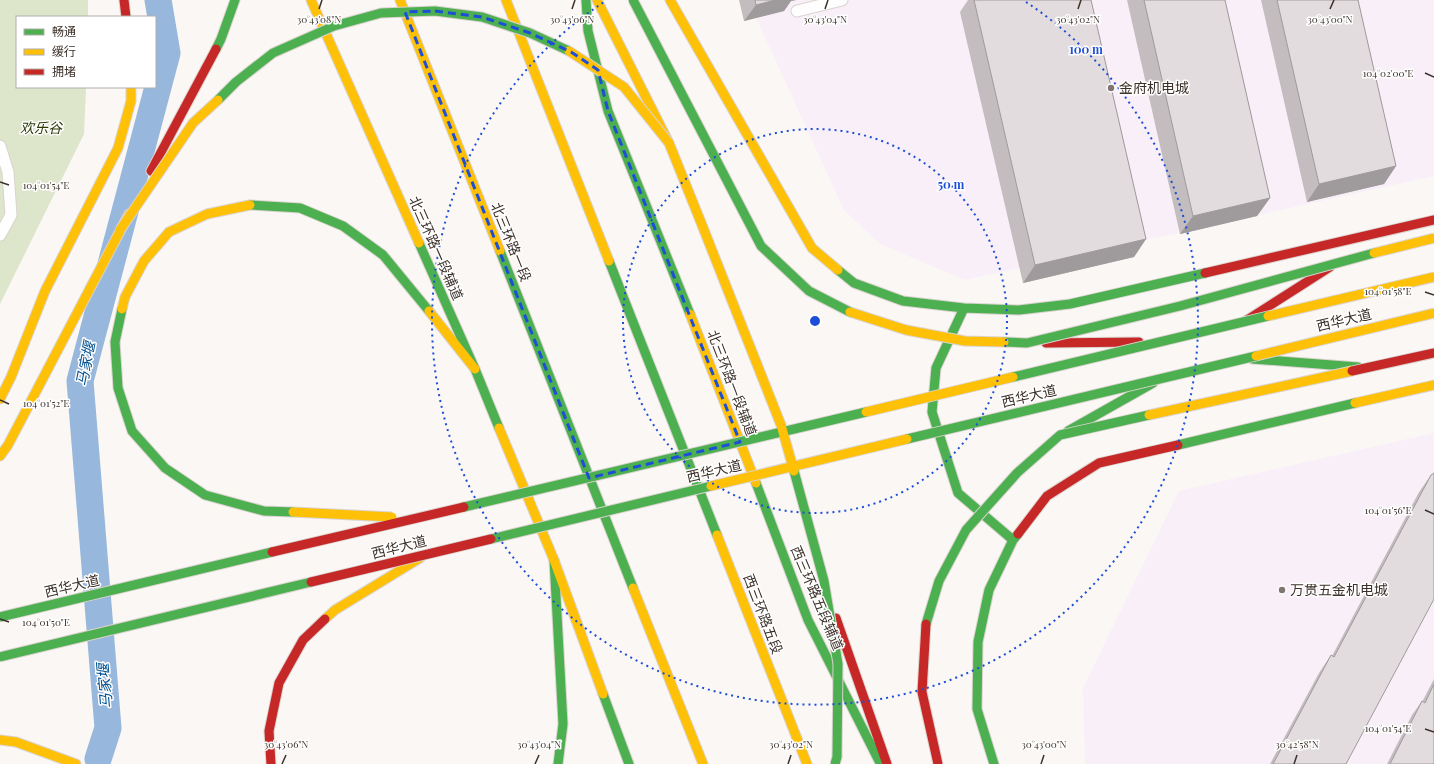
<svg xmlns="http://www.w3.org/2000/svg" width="1434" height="764" font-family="'Playfair Display','Noto Sans SC',serif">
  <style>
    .commercial { fill: #f8eff8 }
    .green { fill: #dde5ca }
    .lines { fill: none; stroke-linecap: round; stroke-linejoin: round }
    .canal { stroke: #97b8dc; stroke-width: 27 }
    .lane-casing { stroke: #dad3ce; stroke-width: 13 }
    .fast-casing { stroke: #dad3ce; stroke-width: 11 }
    .slow-casing { stroke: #dad3ce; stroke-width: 11 }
    .jam-casing { stroke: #dad3ce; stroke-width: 11 }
    .lane { stroke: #fefefe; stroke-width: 11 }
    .fast { stroke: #4caf50; stroke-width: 9 }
    .slow { stroke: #ffc107; stroke-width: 9 }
    .jam { stroke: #c62828; stroke-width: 9 }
    .fast-bridge-casing { stroke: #dad3ce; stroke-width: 11; stroke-linecap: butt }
    .slow-bridge-casing { stroke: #dad3ce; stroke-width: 11; stroke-linecap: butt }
    .jam-bridge-casing { stroke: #dad3ce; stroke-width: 11; stroke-linecap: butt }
    .fast-bridge { stroke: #4caf50; stroke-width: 9 }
    .slow-bridge { stroke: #ffc107; stroke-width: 9 }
    .jam-bridge { stroke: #c62828; stroke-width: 9 }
    .wall { fill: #c3bdbf }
    .shaded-wall { fill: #9f9a9b }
    .building { fill: #e3dcde; stroke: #9f9a9b }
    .marked { fill: none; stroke: #1d4ed8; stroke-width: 3; stroke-dasharray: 8 5; stroke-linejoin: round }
    .ticks { fill: none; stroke: #3c312a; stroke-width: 1.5 }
    .ring { fill: none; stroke: #1d4ed8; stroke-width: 2; stroke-dasharray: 2 4 }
    .poi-dot { fill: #7e7671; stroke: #fff; stroke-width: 1.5 }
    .labels { text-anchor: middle; stroke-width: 3; stroke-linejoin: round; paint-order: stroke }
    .poi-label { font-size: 14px; fill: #3c312a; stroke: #fff; text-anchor: start }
    .park-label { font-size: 14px; font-style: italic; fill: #2c3a06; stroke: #fff }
    .street-label { font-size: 14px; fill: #3c312a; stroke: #fff }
    .water-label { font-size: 15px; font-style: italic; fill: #005090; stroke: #fff }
    .ticks-label { font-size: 10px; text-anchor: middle; fill: #3c312a; stroke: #fff; stroke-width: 3; stroke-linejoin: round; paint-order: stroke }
    .centre { fill: #1d4ed8; stroke: #fff; stroke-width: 2 }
    .ring-label { font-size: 12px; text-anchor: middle; font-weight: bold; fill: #1d4ed8; stroke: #fff; stroke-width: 3; stroke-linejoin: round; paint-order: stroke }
  </style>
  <rect width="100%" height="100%" fill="#faf7f5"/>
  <!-- commercial -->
  <path class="commercial" d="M748,0H1434V176L965,280L880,244L844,210Z
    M1434,433V764H1085L1083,688L1179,491Z"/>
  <!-- green -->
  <path class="green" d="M0,0H88V17H17V87H86L84,134L0,304Z"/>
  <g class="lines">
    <!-- canal -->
    <path class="canal" d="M98,759L108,728L80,381L167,53L158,0"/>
    <defs>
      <path id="lane" d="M797,11L842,0
        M0,146L8,172L11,215L0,235"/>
      <path id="fast" d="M586,0L588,31L608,111L690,314
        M216,49L221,39L235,0
        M250,205L300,208L343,226L383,255L429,311
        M419,243L475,369L499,428
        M500,251L633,588
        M609,261L717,535
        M838,270L854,283L903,301L964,308L1019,310L1070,304L1205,273
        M964,308L936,368L932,412L958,493L1013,540
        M1252,359L1358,367
        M1068,431L1153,383
        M1178,445L1355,403
        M756,483L808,620L879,761
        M554,560L563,724L558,764
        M603,694L629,764
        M994,764L977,709L978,642L989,590L1013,540L1018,534"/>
      <path id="slow" d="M311,0L419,243
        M400,0L500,251
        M506,0L609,261
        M597,0L669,143L700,220
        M670,0L812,248L838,270
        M429,311L475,369
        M690,314L756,483
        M0,399L11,377L45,291L118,148L131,101V87
        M1355,403L1434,385
        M499,428L554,560L603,694
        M0,456L8,445L129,214
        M717,535L807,764
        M633,588L703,764
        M325,619L335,610L420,558
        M0,740L16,742L76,764"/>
      <path id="jam" d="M124,0L126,17
        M151,171L216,49
        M1205,273L1434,220
        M1247,320L1330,267
        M1046,343L1139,342
        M1018,534L1047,496L1099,463L1178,445
        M836,618L887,764
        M271,764L269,731L279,683L303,640L325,619"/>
    </defs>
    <!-- lane casing -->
    <use href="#lane" class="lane-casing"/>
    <!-- fast casing -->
    <use href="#fast" class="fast-casing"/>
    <!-- slow casing -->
    <use href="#slow" class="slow-casing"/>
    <!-- jam casing -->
    <use href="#jam" class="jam-casing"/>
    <!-- lane -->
    <use href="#lane" class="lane"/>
    <!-- fast -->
    <use href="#fast" class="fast"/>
    <!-- slow -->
    <use href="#slow" class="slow"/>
    <!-- jam -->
    <use href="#jam" class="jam"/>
    <defs>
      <path id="fast-bridge" d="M633,0L761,246L809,291L850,312
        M218,100L236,82L273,53L334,26L381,13L435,11L482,17L530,33L569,51
        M122,309L115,342L118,388L132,431L165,468L205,495L264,511L293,512
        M1004,342L1027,343L1180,306L1374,253
        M1013,377L1268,316
        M907,439L1256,356
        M794,471L824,581L838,664L837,757L835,764
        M464,507L866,412
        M491,539L711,486
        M0,617L272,552
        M926,624L939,581L966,530L1017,473L1060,435L1149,415
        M0,657L311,582"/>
      <path id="slow-bridge" d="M569,51L624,87L669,143
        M700,220L781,425L794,471
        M120,230L193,123L218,100
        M1374,253L1434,238
        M122,309L125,297L144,261L169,232L207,214L250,205
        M850,312L906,330L965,341L1004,342
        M1268,316L1434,277
        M1256,356L1434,313
        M866,412L1013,377
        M1149,415L1352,371
        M711,486L907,439
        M293,512L392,517"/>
      <path id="jam-bridge" d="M1352,371L1434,353
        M272,552L464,507
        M311,582L491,539
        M926,624L922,692L938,764"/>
    </defs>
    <!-- fast-bridge casing -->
    <use href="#fast-bridge" class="fast-bridge-casing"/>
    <!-- slow-bridge casing -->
    <use href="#slow-bridge" class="slow-bridge-casing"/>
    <!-- jam-bridge casing -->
    <use href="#jam-bridge" class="jam-bridge-casing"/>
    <!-- fast-bridge -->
    <use href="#fast-bridge" class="fast-bridge"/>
    <!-- slow-bridge -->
    <use href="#slow-bridge" class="slow-bridge"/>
    <!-- jam-bridge -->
    <use href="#jam-bridge" class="jam-bridge"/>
  </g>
  <!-- wall -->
  <path class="wall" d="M739,0H796L791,1L784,11L744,21Z
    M968,0H1091L1146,239L1134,257L1023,283L960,12Z
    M1127,0H1225L1270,198L1257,216L1180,234Z
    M1261,0H1358L1396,166L1384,184L1307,202Z
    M1431,475L1346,764H1270L1319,673L1331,655L1332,656L1419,492Z
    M1434,679V764H1387L1412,715L1422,701V702Z"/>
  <!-- shaded-wall -->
  <path class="shaded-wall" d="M775,0H796L791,1L784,11L744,21L756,5Z
    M1396,166L1384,184L1307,202L1319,184Z
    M1270,198L1257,216L1180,234L1193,216Z
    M1146,239L1134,257L1023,283L1035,265Z"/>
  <!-- building -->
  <path class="building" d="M755,0H775L756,5Z
    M974,0H1091L1146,239L1035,265Z
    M1144,0H1225L1270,198L1193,216Z
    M1277,0H1358L1396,166L1319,184Z
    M1434,473V599L1346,764H1273L1331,655L1334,657L1431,475Z
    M1434,684V764H1390L1422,701L1425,703Z"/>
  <!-- marked area -->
  <path class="marked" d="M435,11L482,17L530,33L571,52L598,70L608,111L740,442L589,478L405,12Z"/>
  <!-- ticks -->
  <path class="ticks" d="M319,9L322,0M572,9L575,0M825,9L828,0M1078,9L1081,0M1330,9L1334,0M1425,73L1434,77M0,182L9,185M1425,292L1434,295M0,400L9,404M1425,510L1434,514M0,619L9,622M1425,729L1434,732M282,764L286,755M535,764L539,755M788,764L791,755M1041,764L1044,755M1294,764L1297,755"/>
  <!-- distance rings -->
  <g class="ring">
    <circle cx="815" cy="321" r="192"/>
    <path d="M1026 2A383 383 0 1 1 604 2"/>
  </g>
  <!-- markers -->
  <g class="poi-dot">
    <circle cx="1111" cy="88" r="4"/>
    <circle cx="1282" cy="590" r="4"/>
  </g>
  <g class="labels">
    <!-- poi labels -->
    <g class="poi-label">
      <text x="1119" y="93">金府机电城</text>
      <text x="1290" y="595">万贯五金机电城</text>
    </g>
    <!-- park labels -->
    <g class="park-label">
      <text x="41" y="133">欢乐谷</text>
    </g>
    <!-- street labels -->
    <g class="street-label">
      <text transform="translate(511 242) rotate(68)" y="5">北三环路一段</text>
      <text transform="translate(436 248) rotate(66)" y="5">北三环路一段辅道</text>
      <text transform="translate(1344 320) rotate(-13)" y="5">西华大道</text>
      <text transform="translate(732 383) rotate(69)" y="5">北三环路一段辅道</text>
      <text transform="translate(1029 396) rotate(-13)" y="5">西华大道</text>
      <text transform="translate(714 471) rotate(-13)" y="5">西华大道</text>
      <text transform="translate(399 547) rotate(-14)" y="5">西华大道</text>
      <text transform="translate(72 586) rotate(-13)" y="5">西华大道</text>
      <text transform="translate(817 598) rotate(67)" y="5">西三环路五段辅道</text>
      <text transform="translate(763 614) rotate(69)" y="5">西三环路五段</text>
    </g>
    <!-- water labels -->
    <g class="water-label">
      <text transform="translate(86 364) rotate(-79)" y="5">马家堰</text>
      <text transform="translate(105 686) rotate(-95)" y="5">马家堰</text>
    </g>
  </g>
  <g class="ticks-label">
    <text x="319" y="23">30°43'08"N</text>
    <text x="572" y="23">30°43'06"N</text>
    <text x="825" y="23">30°43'04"N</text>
    <text x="1078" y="23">30°43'02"N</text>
    <text x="1330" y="23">30°43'00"N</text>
    <text x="1388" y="77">104°02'00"E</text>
    <text x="46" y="189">104°01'54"E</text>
    <text x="1388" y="295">104°01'58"E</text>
    <text x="46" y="407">104°01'52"E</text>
    <text x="1388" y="514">104°01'56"E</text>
    <text x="46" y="626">104°01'50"E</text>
    <text x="1388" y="732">104°01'54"E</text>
    <text x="286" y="748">30°43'06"N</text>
    <text x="539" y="748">30°43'04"N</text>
    <text x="791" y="748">30°43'02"N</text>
    <text x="1044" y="748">30°43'00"N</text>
    <text x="1297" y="748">30°42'58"N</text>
  </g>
  <circle cx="815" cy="321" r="6" class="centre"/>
  <g class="ring-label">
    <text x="1086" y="54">100 m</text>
    <text x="951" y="189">50 m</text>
  </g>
  <!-- legend -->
  <rect x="16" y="16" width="140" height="72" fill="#ffffff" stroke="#b1adaa"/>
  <rect x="24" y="29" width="20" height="6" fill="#4caf50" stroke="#b1adaa"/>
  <text x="52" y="36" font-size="12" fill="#3c312a">畅通</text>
  <rect x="24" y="49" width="20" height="6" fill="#ffc107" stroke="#b1adaa"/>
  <text x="52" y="56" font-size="12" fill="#3c312a">缓行</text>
  <rect x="24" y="69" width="20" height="6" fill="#c62828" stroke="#b1adaa"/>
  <text x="52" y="76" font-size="12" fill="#3c312a">拥堵</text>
</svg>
